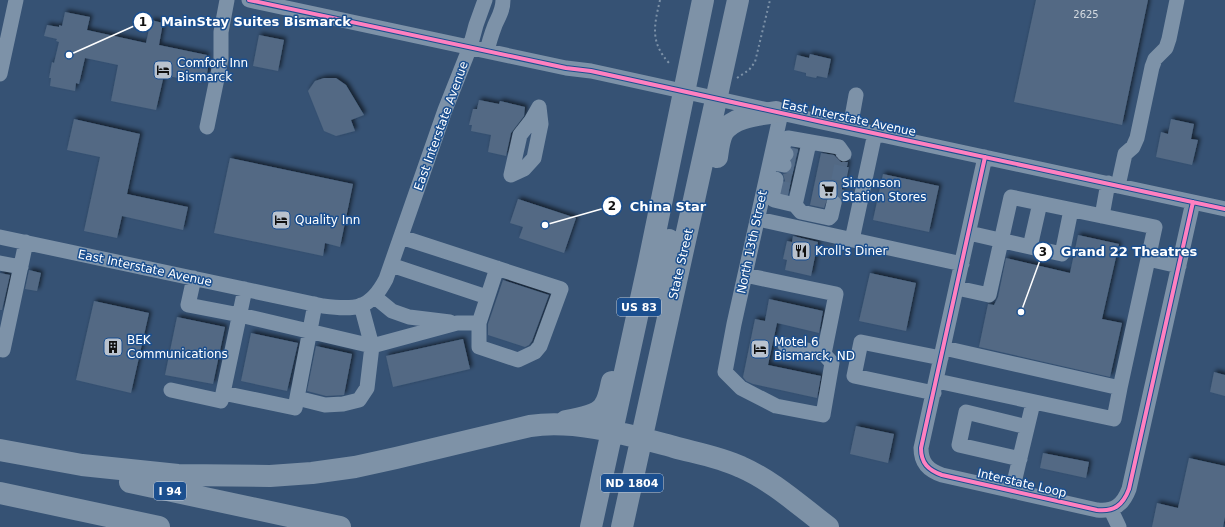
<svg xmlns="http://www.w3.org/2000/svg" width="1225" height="527" font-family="'DejaVu Sans',sans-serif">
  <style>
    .building { fill: #526984; filter: url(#shadow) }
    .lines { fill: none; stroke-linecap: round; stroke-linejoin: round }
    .minor-tunnel { stroke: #546c89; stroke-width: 15; stroke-dasharray: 15 8; stroke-linecap: butt }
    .path { stroke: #7d92a8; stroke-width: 2; stroke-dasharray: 2 3; stroke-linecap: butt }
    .minor { stroke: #7d92a8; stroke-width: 15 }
    .highway { stroke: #7e92a7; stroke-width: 22 }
    .cycleway-casing { stroke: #1b4f8f; stroke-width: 6 }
    .cycleway { stroke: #ff80c0; stroke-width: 4 }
    .labels { text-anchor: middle; stroke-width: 3; stroke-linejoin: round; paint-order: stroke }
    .number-label { font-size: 10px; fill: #d4dae0 }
    .shield { fill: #1b4f8f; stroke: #bbcadd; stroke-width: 1 }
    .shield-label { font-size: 11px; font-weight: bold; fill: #fff }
    .poi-label { font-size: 12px; fill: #fff; stroke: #1b4f8f; text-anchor: start }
    .street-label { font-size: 12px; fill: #fff; stroke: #1b4f8f }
    .leader { fill: none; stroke: #fff; stroke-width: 1.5 }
    .callout-dot { fill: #fff; stroke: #1b4f8f; stroke-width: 1.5 }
    .mark-label { font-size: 12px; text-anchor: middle; font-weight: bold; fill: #111 }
    .callout-label { font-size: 13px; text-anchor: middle; font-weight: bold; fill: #fff; stroke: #1b4f8f; stroke-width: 3; stroke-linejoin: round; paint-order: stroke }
  </style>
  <defs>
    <filter id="shadow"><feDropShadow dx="2.5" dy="-2.5" stdDeviation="2" flood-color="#0009"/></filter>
  </defs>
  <rect width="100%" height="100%" fill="#365274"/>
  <!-- building -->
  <path class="building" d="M1036,0H1148L1122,125L1014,102Z
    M65,12L90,17L87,30L146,43L151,20L163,23L159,45L207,55L205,62L209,63L206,79L202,78L201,83L164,75L156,110L111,101L118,65L85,58L79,84L76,83L75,91L50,86L51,78H49L52,62L54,63L59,42L56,41L57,39L44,36L47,25L59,27V25L62,26Z
    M259,35L284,40L278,71L253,66Z
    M810,54L831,59L827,78L817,76L816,78L806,76V73L794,70L797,55L809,58Z
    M324,78H336L346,85L364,115L351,120L355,131L336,136L324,131L308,91L315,81Z
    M479,100L499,104L500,101L525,107L524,116L511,133L506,156L488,152L491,135L471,131L472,125H469L473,109H477Z
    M74,119L140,134L127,194L188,207L183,230L122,216L117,238L84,231L100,157L67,150Z
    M1171,119L1194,124L1191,139L1198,140L1192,165L1156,157L1161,132L1168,134Z
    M792,148L798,149L788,194L782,193L785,181L783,174L787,173L790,171L793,167L792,161L795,155V152Z
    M821,153L834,155L841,162H848L840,197L836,194H832L828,197L824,208L810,205Z
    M230,158L353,184L340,247L325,243L323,256L214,233Z
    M883,174L939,186L929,232L873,220Z
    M518,199L576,218L564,253L519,238L523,227L510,223Z
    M1078,235L1119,244L1102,319L1122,323L1110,377L979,347L988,304L994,305L998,297L1006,258L1070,273Z
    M793,236L818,242L811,276L785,270L787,260L783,259L787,241L792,242Z
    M29,270L41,273L37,291L25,289Z
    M0,273L10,275L2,310H0Z
    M870,273L916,283L906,331L859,321Z
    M503,280L549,295L532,341L529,345L525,347L488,335V324Z
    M769,299L823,311L819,333L777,323L768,365L821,376L817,398L753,384L746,381L743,377L755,319L765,321Z
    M94,301L149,313L131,393L76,380Z
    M177,317L225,327L213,384L165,375Z
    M251,333L298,343L287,391L241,381Z
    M463,339L470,369L393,387L386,356Z
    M316,346L352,354L344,395L326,396L307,391Z
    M1214,372L1225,375V396L1210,392Z
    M856,426L894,434L888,463L850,454Z
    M1043,453L1089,462L1086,478L1040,468Z
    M1189,458L1225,466V517L1223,527H1152L1157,503L1178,508Z"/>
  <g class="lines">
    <!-- minor-tunnel -->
    <path class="minor-tunnel" d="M786,154L796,157
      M784,165L794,167
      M779,188L789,190
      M834,203L844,154"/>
    <!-- path -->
    <path class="path" d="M660,0C654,26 650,42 669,63
      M737,78L749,70L755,62L770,0"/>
    <!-- minor -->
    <path class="minor" d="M249,0L566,68L591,71L664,87L822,122L1225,209
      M487,51C489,42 492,33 495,25C499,16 503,10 503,0
      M0,74L16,0
      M781,113L734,324L725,372L741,388L776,406L823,415L832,363L824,354
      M207,127L221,59V32L227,0
      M850,128L856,95
      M786,154L781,153L785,140L788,138L839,147L844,154
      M985,157L921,448C921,463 928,470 942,475L1097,510C1114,512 1123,505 1129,489L1193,202
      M779,164L784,165
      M511,175L524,169L534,158L541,124L539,107
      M511,175L520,135L531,121L539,107
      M776,179L772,197L774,200L795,205L801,212L829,218L831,216L834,203
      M1118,186L1125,154L1133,147L1137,138L1152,67L1155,59L1166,48L1169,39L1177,0
      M795,205L809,143
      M1102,216L1108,183
      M758,219L962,264
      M969,233L1030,247L1040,203
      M0,237L323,306C355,310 370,310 386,279L445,110L470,47L476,25L485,0
      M401,237L561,289L540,346L535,352L518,360L479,347V323L497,268
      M852,240L875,133
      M1030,247L1062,254L1071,210
      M1148,259L1179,266
      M0,263L21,267
      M391,265L487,297
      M745,275L836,294L824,354L785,345
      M194,278L188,305L240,315L372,346L367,388L359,400L343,404L325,405L297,398
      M957,288L989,295L1011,197L1155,227L1120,388
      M245,289L223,393L295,408L315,304
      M375,297L392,311L409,317L450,322
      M361,305L372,346L457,323H479
      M3,350L26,242
      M937,381L1114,419L1120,388L944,348
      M171,390L221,401L223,393
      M934,393L854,376L861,342L941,358
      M1020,459L959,445L966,412L1027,427
      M1012,491L1033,403
      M1111,510L1119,527"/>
    <!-- highway -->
    <path class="highway" d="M717,157C718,150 719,139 723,132C734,116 759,115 776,112
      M659,305L663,267L669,240
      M566,421C577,419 598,415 604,406C609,399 610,390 612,382
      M0,450L82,465L178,475L270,476L312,473L355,467L396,458L530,426C577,419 628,435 674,447C696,453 720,457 741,467C773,481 800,506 828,527
      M130,482L340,527
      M0,493L159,527
      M591,527L649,262L703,0
      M622,527L738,0"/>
    <defs>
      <path id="cycleway" d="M249,0L566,68L591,71L664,87L822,122L1225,209
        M985,157L921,448C921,463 928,470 942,475L1097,510C1114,512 1123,505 1129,489L1193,202"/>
    </defs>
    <!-- cycleway casing -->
    <use href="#cycleway" class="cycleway-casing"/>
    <!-- cycleway -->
    <use href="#cycleway" class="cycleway"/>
  </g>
  <!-- icons -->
  <defs>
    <symbol id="hotel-square" viewBox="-11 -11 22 22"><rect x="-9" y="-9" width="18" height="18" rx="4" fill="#b9c2ce" stroke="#1b4f8f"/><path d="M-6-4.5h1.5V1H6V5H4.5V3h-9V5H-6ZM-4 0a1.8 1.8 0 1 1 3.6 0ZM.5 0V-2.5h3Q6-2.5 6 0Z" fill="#111"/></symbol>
    <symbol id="supermarket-square" viewBox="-11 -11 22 22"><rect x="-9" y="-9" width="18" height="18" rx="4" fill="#b9c2ce" stroke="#1b4f8f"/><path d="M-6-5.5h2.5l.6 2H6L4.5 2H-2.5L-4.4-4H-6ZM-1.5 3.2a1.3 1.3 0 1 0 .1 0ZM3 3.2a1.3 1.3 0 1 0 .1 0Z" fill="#111"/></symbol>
    <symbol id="restaurant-square" viewBox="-11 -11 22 22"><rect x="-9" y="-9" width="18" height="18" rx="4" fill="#b9c2ce" stroke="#1b4f8f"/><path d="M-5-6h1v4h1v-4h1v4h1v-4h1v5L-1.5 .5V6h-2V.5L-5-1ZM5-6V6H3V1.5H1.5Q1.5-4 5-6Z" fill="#111"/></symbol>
    <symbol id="building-square" viewBox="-11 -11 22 22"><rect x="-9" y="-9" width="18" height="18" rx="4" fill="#b9c2ce" stroke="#1b4f8f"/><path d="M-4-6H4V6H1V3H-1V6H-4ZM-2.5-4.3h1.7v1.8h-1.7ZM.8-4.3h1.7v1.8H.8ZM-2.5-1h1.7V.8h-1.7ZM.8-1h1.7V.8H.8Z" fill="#111"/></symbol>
  </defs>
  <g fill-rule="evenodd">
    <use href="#hotel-square" x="152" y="59" width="22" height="22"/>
    <use href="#supermarket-square" x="817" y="179" width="22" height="22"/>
    <use href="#hotel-square" x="270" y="209" width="22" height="22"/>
    <use href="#restaurant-square" x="790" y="240" width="22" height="22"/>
    <use href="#building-square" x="102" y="336" width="22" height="22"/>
    <use href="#hotel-square" x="749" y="338" width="22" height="22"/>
  </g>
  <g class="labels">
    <!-- number labels -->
    <g class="number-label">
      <text x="1086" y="18">2625</text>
    </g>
    <!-- shield labels -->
    <g class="shield">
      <rect x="617" y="298" width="44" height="18" rx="3"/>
      <rect x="601" y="474" width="62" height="18" rx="3"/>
      <rect x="154" y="482" width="32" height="18" rx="3"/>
    </g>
    <g class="shield-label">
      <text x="639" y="311">US 83</text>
      <text x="632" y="487">ND 1804</text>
      <text x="170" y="495">I 94</text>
    </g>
    <!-- poi labels -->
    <g class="poi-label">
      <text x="177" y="67">Comfort Inn<tspan x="177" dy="14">Bismarck</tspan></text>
      <text x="842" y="187">Simonson<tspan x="842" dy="14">Station Stores</tspan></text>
      <text x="295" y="224">Quality Inn</text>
      <text x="815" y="255">Kroll's Diner</text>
      <text x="127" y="344">BEK<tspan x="127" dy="14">Communications</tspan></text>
      <text x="774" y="346">Motel 6<tspan x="774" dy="14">Bismarck, ND</tspan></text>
    </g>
    <!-- street labels -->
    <g class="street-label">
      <text transform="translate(849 118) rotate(12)" y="4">East Interstate Avenue</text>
      <text transform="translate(441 126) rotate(-70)" y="4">East Interstate Avenue</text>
      <text transform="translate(752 242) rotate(-78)" y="4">North 13th Street</text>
      <text transform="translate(681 264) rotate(-77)" y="4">State Street</text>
      <text transform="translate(145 268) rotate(12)" y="4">East Interstate Avenue</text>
      <text transform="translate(1022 483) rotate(13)" y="4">Interstate Loop</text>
    </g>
  </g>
  <!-- callouts -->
  <path class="leader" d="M69 55L143 22M545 225L612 206M1021 312L1043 252"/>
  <g class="callout-dot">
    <circle cx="69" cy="55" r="4"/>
    <circle cx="545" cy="225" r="4"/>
    <circle cx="1021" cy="312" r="4"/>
    <circle cx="143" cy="22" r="10"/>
    <circle cx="612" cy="206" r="10"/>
    <circle cx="1043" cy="252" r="10"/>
  </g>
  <g class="mark-label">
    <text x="143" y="26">1</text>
    <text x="612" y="210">2</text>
    <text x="1043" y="256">3</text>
  </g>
  <g class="callout-label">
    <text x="256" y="26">MainStay Suites Bismarck</text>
    <text x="668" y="211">China Star</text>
    <text x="1129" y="256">Grand 22 Theatres</text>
  </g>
</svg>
